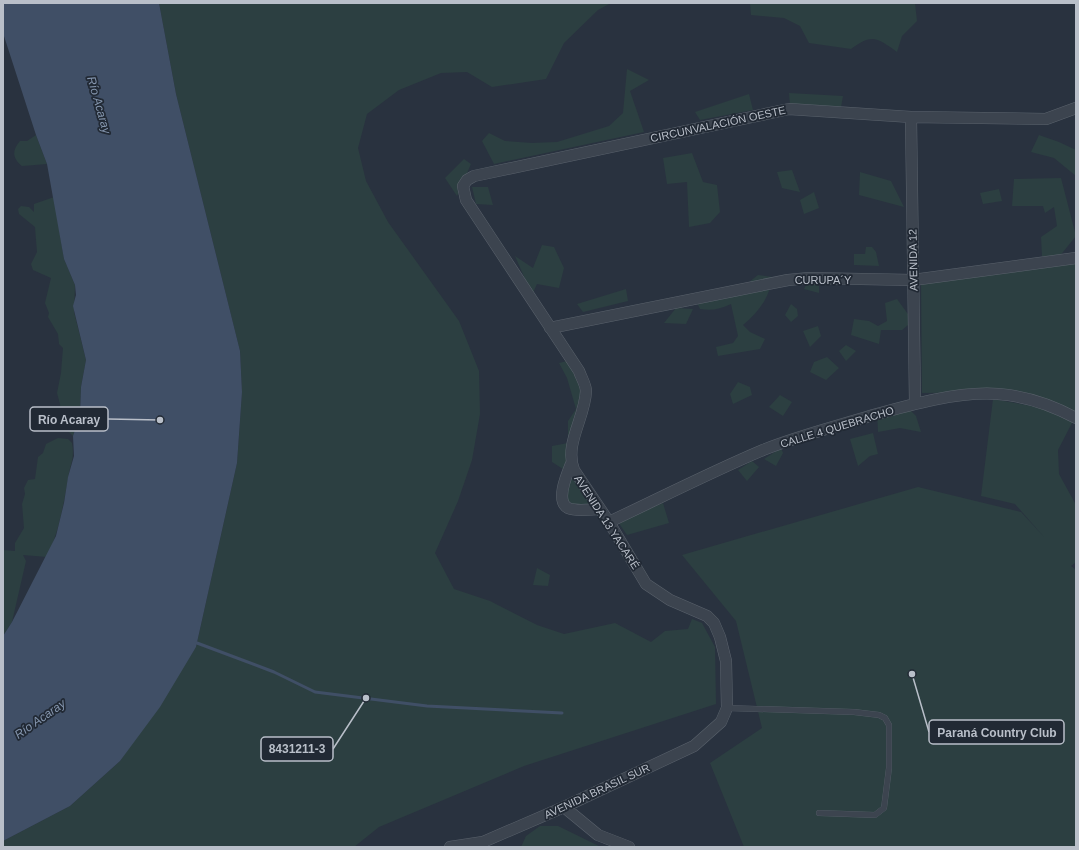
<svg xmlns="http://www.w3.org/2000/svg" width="1079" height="850" font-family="Arial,sans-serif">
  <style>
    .green { fill: #2c3f41 }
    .water { fill: #404f66 }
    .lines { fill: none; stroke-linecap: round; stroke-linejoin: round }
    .stream { stroke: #404f66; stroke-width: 3 }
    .service-casing { stroke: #5a626c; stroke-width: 6 }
    .minor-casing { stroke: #5a626c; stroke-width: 12 }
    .service { stroke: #3c444f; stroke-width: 5.5 }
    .minor { stroke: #3c444f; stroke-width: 11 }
    .labels { text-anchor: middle; stroke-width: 3.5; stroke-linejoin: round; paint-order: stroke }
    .street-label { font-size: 11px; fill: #b9bfc9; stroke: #212934 }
    .water-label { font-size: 12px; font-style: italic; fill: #8495ad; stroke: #212934 }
    .leader { fill: none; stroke: #b9bfc9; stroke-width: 1.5 }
    .callout-dot { fill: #b9bfc9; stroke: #212934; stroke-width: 1.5 }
    .callout { fill: #212934; stroke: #b9bfc9; stroke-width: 1.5 }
    .callout-label { font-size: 12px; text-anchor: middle; font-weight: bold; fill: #b9bfc9 }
  </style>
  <rect width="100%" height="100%" fill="#29323f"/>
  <!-- green -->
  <path class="green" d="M159,3H611L598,10L564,43L546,79L492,87L467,72L441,73L399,90L367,114L358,148L366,181L388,222L459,321L479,371L480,414L472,460L458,501L435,553L454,589L490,601L537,625L564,634L615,623L651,642L665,631L688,629L692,619L702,623L715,647L716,704L524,766L379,827L354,847H3V841L70,806L120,761L196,647L237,463L242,392L240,351L176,94Z
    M750,3H915L917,21L902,36L897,52C877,38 873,33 851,49L809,43L800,26L784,18L751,15Z
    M627,69L649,80L630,91L644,132L494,164L482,141L489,133L505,141L532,143L557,142L609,126L623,113Z
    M789,93L843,96L841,107L790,106Z
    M749,94L753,110L700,120L695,112Z
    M36,135L47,164L22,166C12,158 12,150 20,141H27Z
    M1039,135L1059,142L1076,150V176L1054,158L1031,152Z
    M692,153L703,182L717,185L720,212L710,223L689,227L687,182L667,184L663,158Z
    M464,159L471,164L457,196L445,178Z
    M792,170L800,192L782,188L777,172Z
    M860,172L891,181L904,207L859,195Z
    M1061,178L1076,236L1059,257L1042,256L1041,237L1057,226L1054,207L1045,213L1043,206H1012L1014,179Z
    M472,187H488L493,205L476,204Z
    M999,189L1002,201L983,204L980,193Z
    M814,192L819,208L804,214L800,200Z
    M54,197L64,259L75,285L74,312L86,360L81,387L80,415L73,436L62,425L60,404L57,393L61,373L63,348L59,344L58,334L48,317L49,313L45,303L51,278L33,270L31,264L37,252L35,227L19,214L18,209L21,206L29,207L34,212V204Z
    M542,245L554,247L564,268L559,288L537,284L532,295L515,256L533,268Z
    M866,247H872L876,252L879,266L854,265V254H865Z
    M1076,261V415L1014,392L922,393L921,281Z
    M758,275L772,277C770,297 759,312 743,325L750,332L765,339L760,349L718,356L716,347L733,343L738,336L731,304C720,309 712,311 700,309L697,303L729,298Z
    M809,279L819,285V293L804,289Z
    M626,289L628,301L583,312L577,304Z
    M897,299L913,321L902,330H881L879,344L851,335L854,319L869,321L878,326L887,321L885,303Z
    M791,304L797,309L798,316L791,322L785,315Z
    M676,308L693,309L686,324L664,323Z
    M818,326L821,336L810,347L803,331Z
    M846,345L856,351L846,361L839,351Z
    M827,357L839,368L826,380L810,372L814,362Z
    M567,361L578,382L581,393L571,428L567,459L590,504L587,514L563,497L566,471L552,462V446L568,443V421L576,409L567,378L559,363Z
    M738,382L750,387L752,395L733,404L730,394Z
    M780,395L792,402L783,416L769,407Z
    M993,399L1037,407L1073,421L1058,450L1059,474L1076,505V562L1071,566L1076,570V847H744L710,763L762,728L736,621L682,555L918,487L1021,512L1045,538L1015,504L981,496Z
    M908,408L916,416L921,432L900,428L878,432L877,412Z
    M873,433L878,454L870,456L858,466L850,439Z
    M58,438L68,439L72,443C75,460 70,463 68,479C63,507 59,531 47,557L23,555L26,561L12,622L3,636V550L15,551V543L24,528L22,504L25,494L24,488L28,480L35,479L38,457L43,453L46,444Z
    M781,448L783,453L776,466L764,459Z
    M752,461L759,467L747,481L738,470Z
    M663,503L669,523L627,535L618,522Z
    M537,568L550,575L548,586L533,585Z
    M540,826H558L601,847H521L526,836Z"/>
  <!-- water -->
  <path class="water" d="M3,3H159L176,94L240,351L242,392L237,463L196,647L160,707L120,761L70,806L3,841V636L12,622L56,536L64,503L68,477L74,456L73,436L80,415L81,387L86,360L73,306L76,295L75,285L64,259L47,164L36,135L3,33Z"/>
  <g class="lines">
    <!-- stream -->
    <path class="stream" d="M197,643L274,672L315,692L427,706L562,713"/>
    <defs>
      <path id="service" d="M727,708L854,712L879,715L885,718L889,725V768L884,808L875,815L819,813"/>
      <path id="minor" d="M911,117L915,403
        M550,328L788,280L809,278L913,280L1076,258
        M571,464C567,474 555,501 568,508C577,512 591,509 600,509
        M609,522C660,498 711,472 763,450C798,436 834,427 870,416C909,405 958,391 998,394C1025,396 1052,405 1076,418
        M564,807L598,835L629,847
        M450,847L483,842L564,807L694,746L721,722L727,708L726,661L720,637L714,623L707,616L670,600L646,584L609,522L574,470C564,444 585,418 586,391C586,385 581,377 579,371L466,200L463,186L467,180L474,176L789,109L911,117L1046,119L1076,108"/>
    </defs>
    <!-- service casing -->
    <use href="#service" class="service-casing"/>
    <!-- minor casing -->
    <use href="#minor" class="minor-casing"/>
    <!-- service -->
    <use href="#service" class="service"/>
    <!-- minor -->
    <use href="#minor" class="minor"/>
  </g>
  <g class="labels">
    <!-- street labels -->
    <g class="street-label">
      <text transform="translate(718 124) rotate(-12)" y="4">CIRCUNVALACIÓN OESTE</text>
      <text transform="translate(913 260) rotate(-91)" y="4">AVENIDA 12</text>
      <text x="823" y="284">CURUPA´Y</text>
      <text transform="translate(837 427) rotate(-17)" y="4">CALLE 4 QUEBRACHO</text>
      <text transform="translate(607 522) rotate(57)" y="4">AVENIDA 13 YACARÉ</text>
      <text transform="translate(597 791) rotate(-25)" y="4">AVENIDA BRASIL SUR</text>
    </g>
    <!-- water labels -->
    <g class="water-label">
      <text transform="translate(99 105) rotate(74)" y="4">Río Acaray</text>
      <text transform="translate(40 719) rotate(-35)" y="4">Río Acaray</text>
    </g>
  </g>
  <!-- callouts -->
  <path class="leader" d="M160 420L108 419M912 674L929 732M366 698L333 749"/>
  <g class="callout-dot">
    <circle cx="160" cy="420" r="4"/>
    <circle cx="912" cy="674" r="4"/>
    <circle cx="366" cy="698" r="4"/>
  </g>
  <g class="callout">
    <rect x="30" y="407" width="78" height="24" rx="4"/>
    <rect x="929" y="720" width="135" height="24" rx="4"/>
    <rect x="261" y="737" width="72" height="24" rx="4"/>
  </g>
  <g class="callout-label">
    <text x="69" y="424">Río Acaray</text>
    <text x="997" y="737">Paraná Country Club</text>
    <text x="297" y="753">8431211-3</text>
  </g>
  <!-- border -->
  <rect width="1079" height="850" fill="none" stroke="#b9bfc9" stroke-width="8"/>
</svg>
